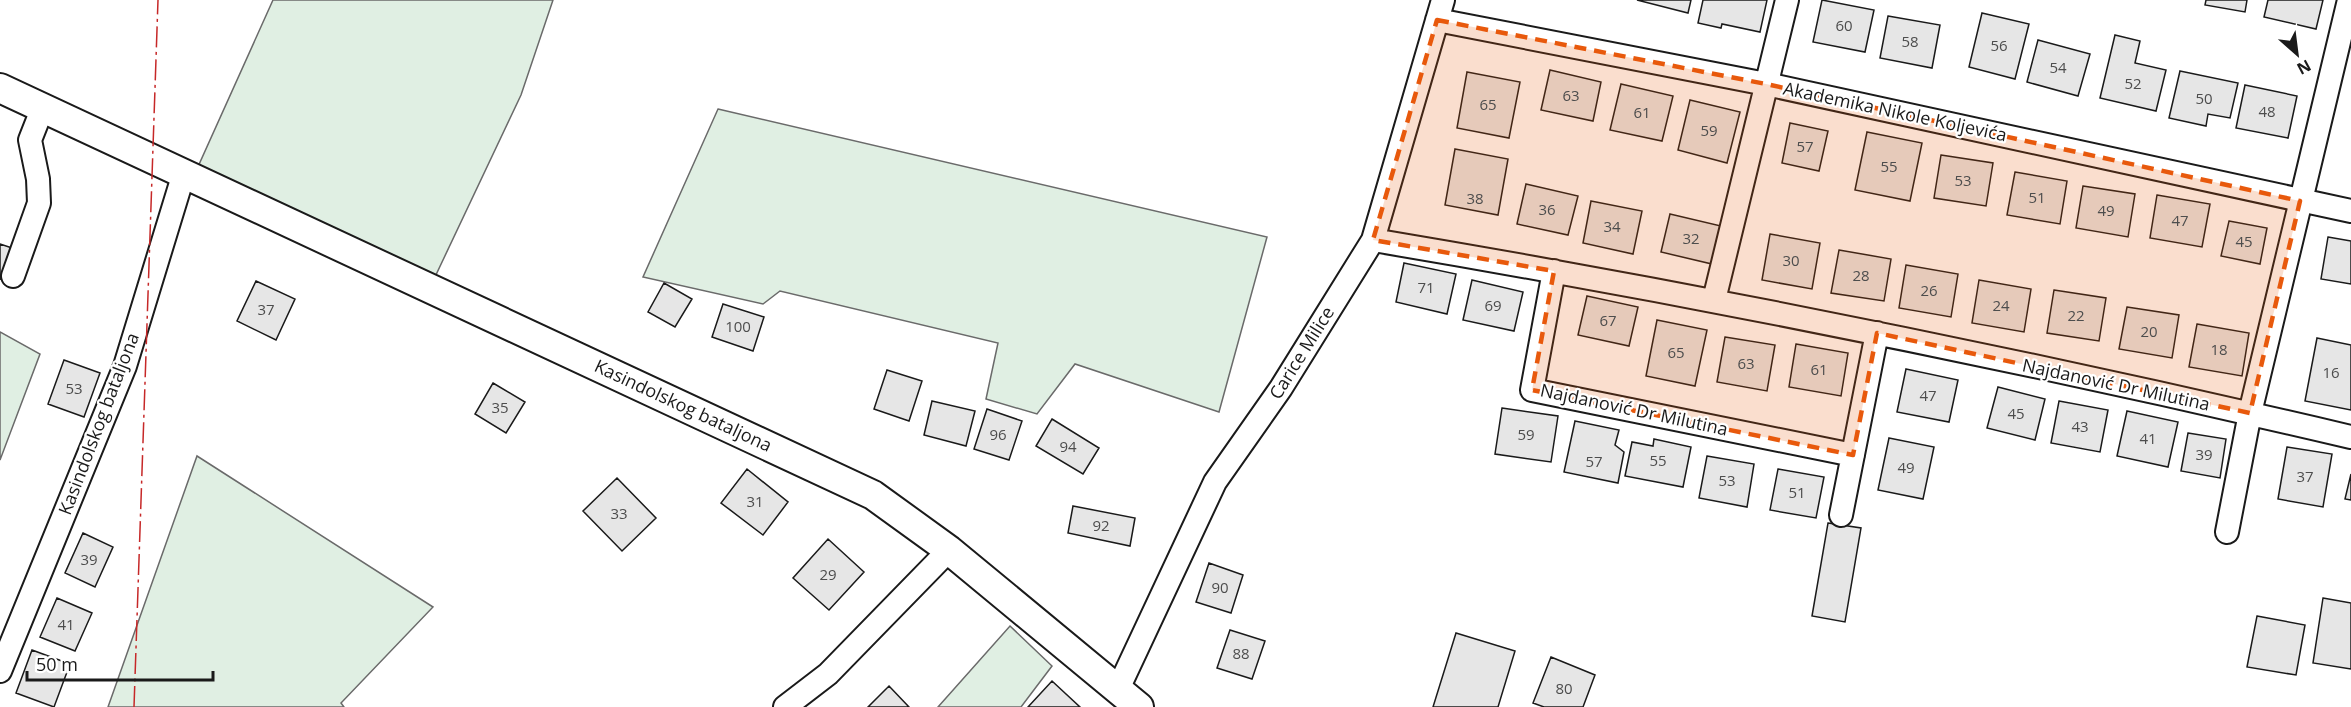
<svg xmlns="http://www.w3.org/2000/svg" width="2351" height="707" font-family="'Open Sans',sans-serif">
  <style>
    .green { fill: #e0efe3; stroke: #6a6a6a; stroke-width: 1.5 }
    .building { fill: #e6e6e6; stroke: #1a1a1a; stroke-width: 1.5 }
    .lines { fill: none; stroke-linecap: round; stroke-linejoin: round }
    .minor-casing { stroke: #1a1a1a; stroke-width: 26 }
    .tertiary-casing { stroke: #1a1a1a; stroke-width: 32 }
    .minor { stroke: #fff; stroke-width: 22 }
    .tertiary { stroke: #fff; stroke-width: 28 }
    .power { stroke: #c62828; stroke-width: 1.5; stroke-dasharray: 21 4.5 3 4.5; stroke-linecap: butt }
    .marked { fill: #e8590c; fill-opacity: 0.2; stroke: #e8590c; stroke-width: 4.5; stroke-dasharray: 12 8; stroke-linejoin: round }
    .labels { text-anchor: middle; stroke-width: 4.5; stroke-linejoin: round; paint-order: stroke }
    .number-label { font-size: 15px; fill: #4d4d4d }
    .street-label { font-size: 18px; fill: #1a1a1a; stroke: #fff }
  </style>
  <rect width="100%" height="100%" fill="#fff"/>
  <!-- green -->
  <path class="green" d="M273,0H553L521,95L434,279L197,169Z
    M718,109L1267,237L1219,412L1075,364L1037,414L986,399L998,343L780,291L763,304L643,277Z
    M0,332L40,354L0,460Z
    M197,456L433,607L341,703L344,707H108Z
    M1010,626L1052,666L1021,707H938Z"/>
  <!-- building -->
  <path class="building" d="M1637,0H1691L1688,13Z
    M1703,0H1767L1760,32L1722,24L1721,28L1698,23Z
    M1822,0L1874,10L1865,52L1813,42Z
    M2206,0H2247L2245,12L2205,5Z
    M2268,0H2323L2316,29L2264,17Z
    M1982,13L2029,24L2015,79L1969,67Z
    M1888,16L1940,25L1932,68L1880,58Z
    M2115,35L2140,41L2135,63L2166,70L2156,111L2100,98Z
    M2038,40L2090,54L2078,96L2027,82Z
    M1550,70L1601,82L1593,121L1541,110Z
    M2180,71L2238,83L2230,118L2208,114L2206,126L2169,118Z
    M1467,72L1520,82L1509,138L1457,128Z
    M1621,84L1673,96L1662,141L1610,130Z
    M2245,85L2297,96L2288,138L2236,128Z
    M1690,100L1740,112L1727,163L1678,150Z
    M1790,123L1828,131L1819,171L1782,163Z
    M1867,132L1922,143L1910,201L1855,190Z
    M1455,149L1508,159L1498,215L1445,205Z
    M1941,155L1993,163L1986,206L1934,198Z
    M2015,172L2067,181L2060,224L2007,215Z
    M1526,184L1578,196L1568,235L1517,224Z
    M2083,186L2135,194L2128,237L2076,228Z
    M2157,195L2210,204L2202,247L2150,238Z
    M1591,201L1642,211L1633,254L1583,243Z
    M1670,214L1721,226L1712,264L1661,252Z
    M2229,221L2267,228L2260,264L2221,256Z
    M1770,234L1820,243L1812,289L1762,280Z
    M2328,237L2351,241V284L2321,279Z
    M0,244L15,249L3,280L0,279Z
    M1839,250L1891,259L1884,301L1831,293Z
    M1404,263L1456,274L1447,314L1396,302Z
    M1906,265L1958,274L1951,317L1899,308Z
    M1472,280L1523,292L1514,331L1463,320Z
    M1979,280L2031,289L2024,332L1972,323Z
    M256,281L295,299L276,340L237,321Z
    M664,283L692,299L675,327L648,312Z
    M2054,290L2106,298L2099,341L2047,333Z
    M1587,296L1638,307L1629,346L1578,335Z
    M723,304L764,317L753,351L712,337Z
    M2127,307L2179,315L2172,358L2119,349Z
    M1657,320L1707,330L1695,386L1646,376Z
    M2197,324L2249,333L2242,376L2189,367Z
    M1725,337L1775,345L1767,391L1717,382Z
    M2317,338L2351,345V410L2305,401Z
    M1796,344L1848,353L1841,396L1789,387Z
    M64,360L100,373L84,417L48,404Z
    M1906,369L1958,380L1949,422L1897,412Z
    M887,370L922,381L909,421L874,409Z
    M493,383L525,402L506,433L475,414Z
    M1998,387L2045,399L2035,440L1987,428Z
    M932,401L975,411L966,446L924,435Z
    M2059,401L2108,410L2100,452L2051,443Z
    M1502,408L1558,416L1551,462L1495,454Z
    M987,409L1022,421L1009,460L974,449Z
    M2127,411L2178,422L2168,467L2117,456Z
    M1052,419L1099,448L1083,474L1036,446Z
    M1575,421L1619,430L1615,445L1624,452L1618,483L1564,472Z
    M2188,433L2226,439L2220,478L2181,471Z
    M1889,438L1934,447L1923,499L1878,490Z
    M1654,439L1691,447L1683,487L1625,476L1632,442L1653,446Z
    M2287,447L2332,454L2323,507L2278,499Z
    M1707,456L1754,464L1747,507L1699,498Z
    M747,469L788,502L763,535L721,503Z
    M1778,469L1824,477L1816,518L1770,510Z
    M2351,474V500L2345,499Z
    M617,478L656,518L622,551L583,511Z
    M1073,506L1135,518L1130,546L1068,533Z
    M1828,523L1861,528L1845,622L1812,616Z
    M83,533L113,547L95,587L65,573Z
    M828,539L864,572L829,610L793,578Z
    M1209,563L1243,575L1231,613L1196,602Z
    M57,598L92,613L75,651L40,637Z
    M2323,598L2351,603V669L2313,663Z
    M2257,616L2305,625L2296,675L2247,667Z
    M1230,630L1265,641L1252,679L1217,668Z
    M1456,633L1515,651L1498,707H1433Z
    M32,650L70,664L54,707L16,693Z
    M1551,657L1595,675L1583,707H1544L1533,703Z
    M1052,681L1080,707H1028Z
    M889,686L909,707H868Z"/>
  <g class="lines">
    <defs>
      <path id="minor" d="M1437,20L1766,84L2351,211
        M1373,240C1701,295 2027,361 2351,437
        M1554,271L1532,390L1853,455
        M13,276L39,203L38,179L30,140L43,107
        M1714,300L1787,0
        M1841,515L1877,333
        M2227,532L2250,413L2349,0
        M0,671L125,366L184,173
        M1118,689L1215,482L1281,388L1373,240L1443,0
        M785,707L828,674L949,550"/>
      <path id="tertiary" d="M0,88L873,495L949,550L1139,707"/>
    </defs>
    <!-- minor casing -->
    <use href="#minor" class="minor-casing"/>
    <!-- tertiary casing -->
    <use href="#tertiary" class="tertiary-casing"/>
    <!-- minor -->
    <use href="#minor" class="minor"/>
    <!-- tertiary -->
    <use href="#tertiary" class="tertiary"/>
    <!-- power -->
    <path class="power" d="M134,707L158,0"/>
  </g>
  <!-- marked area -->
  <path class="marked" d="M1437,20L1766,84L2300,201L2250,413L1877,333L1853,455L1532,390L1554,271L1373,240Z"/>
  <g class="labels">
    <!-- number labels -->
    <g class="number-label">
      <text x="1844" y="31">60</text>
      <text x="1910" y="47">58</text>
      <text x="1999" y="51">56</text>
      <text x="2058" y="73">54</text>
      <text x="2133" y="89">52</text>
      <text x="1571" y="101">63</text>
      <text x="2204" y="104">50</text>
      <text x="1488" y="110">65</text>
      <text x="2267" y="117">48</text>
      <text x="1642" y="118">61</text>
      <text x="1709" y="136">59</text>
      <text x="1805" y="152">57</text>
      <text x="1889" y="172">55</text>
      <text x="1963" y="186">53</text>
      <text x="2037" y="203">51</text>
      <text x="1475" y="204">38</text>
      <text x="1547" y="215">36</text>
      <text x="2106" y="216">49</text>
      <text x="2180" y="226">47</text>
      <text x="1612" y="232">34</text>
      <text x="1691" y="244">32</text>
      <text x="2244" y="247">45</text>
      <text x="1791" y="266">30</text>
      <text x="1861" y="281">28</text>
      <text x="1426" y="293">71</text>
      <text x="1929" y="296">26</text>
      <text x="1493" y="311">69</text>
      <text x="2001" y="311">24</text>
      <text x="266" y="315">37</text>
      <text x="2076" y="321">22</text>
      <text x="1608" y="326">67</text>
      <text x="738" y="332">100</text>
      <text x="2149" y="337">20</text>
      <text x="2219" y="355">18</text>
      <text x="1676" y="358">65</text>
      <text x="1746" y="369">63</text>
      <text x="1819" y="375">61</text>
      <text x="2331" y="378">16</text>
      <text x="74" y="394">53</text>
      <text x="1928" y="401">47</text>
      <text x="500" y="413">35</text>
      <text x="2016" y="419">45</text>
      <text x="2080" y="432">43</text>
      <text x="998" y="440">96</text>
      <text x="1526" y="440">59</text>
      <text x="2148" y="444">41</text>
      <text x="1068" y="452">94</text>
      <text x="2204" y="460">39</text>
      <text x="1658" y="466">55</text>
      <text x="1594" y="467">57</text>
      <text x="1906" y="473">49</text>
      <text x="2305" y="482">37</text>
      <text x="1727" y="486">53</text>
      <text x="1797" y="498">51</text>
      <text x="755" y="507">31</text>
      <text x="619" y="519">33</text>
      <text x="1101" y="531">92</text>
      <text x="89" y="565">39</text>
      <text x="828" y="580">29</text>
      <text x="1220" y="593">90</text>
      <text x="66" y="630">41</text>
      <text x="1241" y="659">88</text>
      <text x="1564" y="694">80</text>
    </g>
    <!-- street labels -->
    <g class="street-label">
      <text transform="translate(1895 112) rotate(12)" y="6">Akademika Nikole Koljevića</text>
      <text transform="translate(1302 353) rotate(-58)" y="6">Carice Milice</text>
      <text transform="translate(2116 385) rotate(12)" y="6">Najdanović Dr Milutina</text>
      <text transform="translate(683 406) rotate(25)" y="6">Kasindolskog bataljona</text>
      <text transform="translate(1634 410) rotate(12)" y="6">Najdanović Dr Milutina</text>
      <text transform="translate(99 424) rotate(-69)" y="6">Kasindolskog bataljona</text>
    </g>
  </g>
  <!-- north arrow -->
  <g transform="translate(2297 54) rotate(152)" stroke="#ffffff" stroke-width="4.5" paint-order="stroke">
  <path d="M0-4.5L10 22L0 15L-10 22Z" fill="#1a1a1a"/>
  <text y="-9" font-size="16" font-weight="bold" text-anchor="middle" fill="#1a1a1a">N</text>
  </g>
  <!-- scale -->
  <path d="M27 671v9h186v-9" fill="none" stroke="#1a1a1a" stroke-width="3"/>
  <text x="36" y="671" font-size="18" fill="#1a1a1a" stroke="#ffffff" stroke-width="4.5" paint-order="stroke">50 m</text>
</svg>
